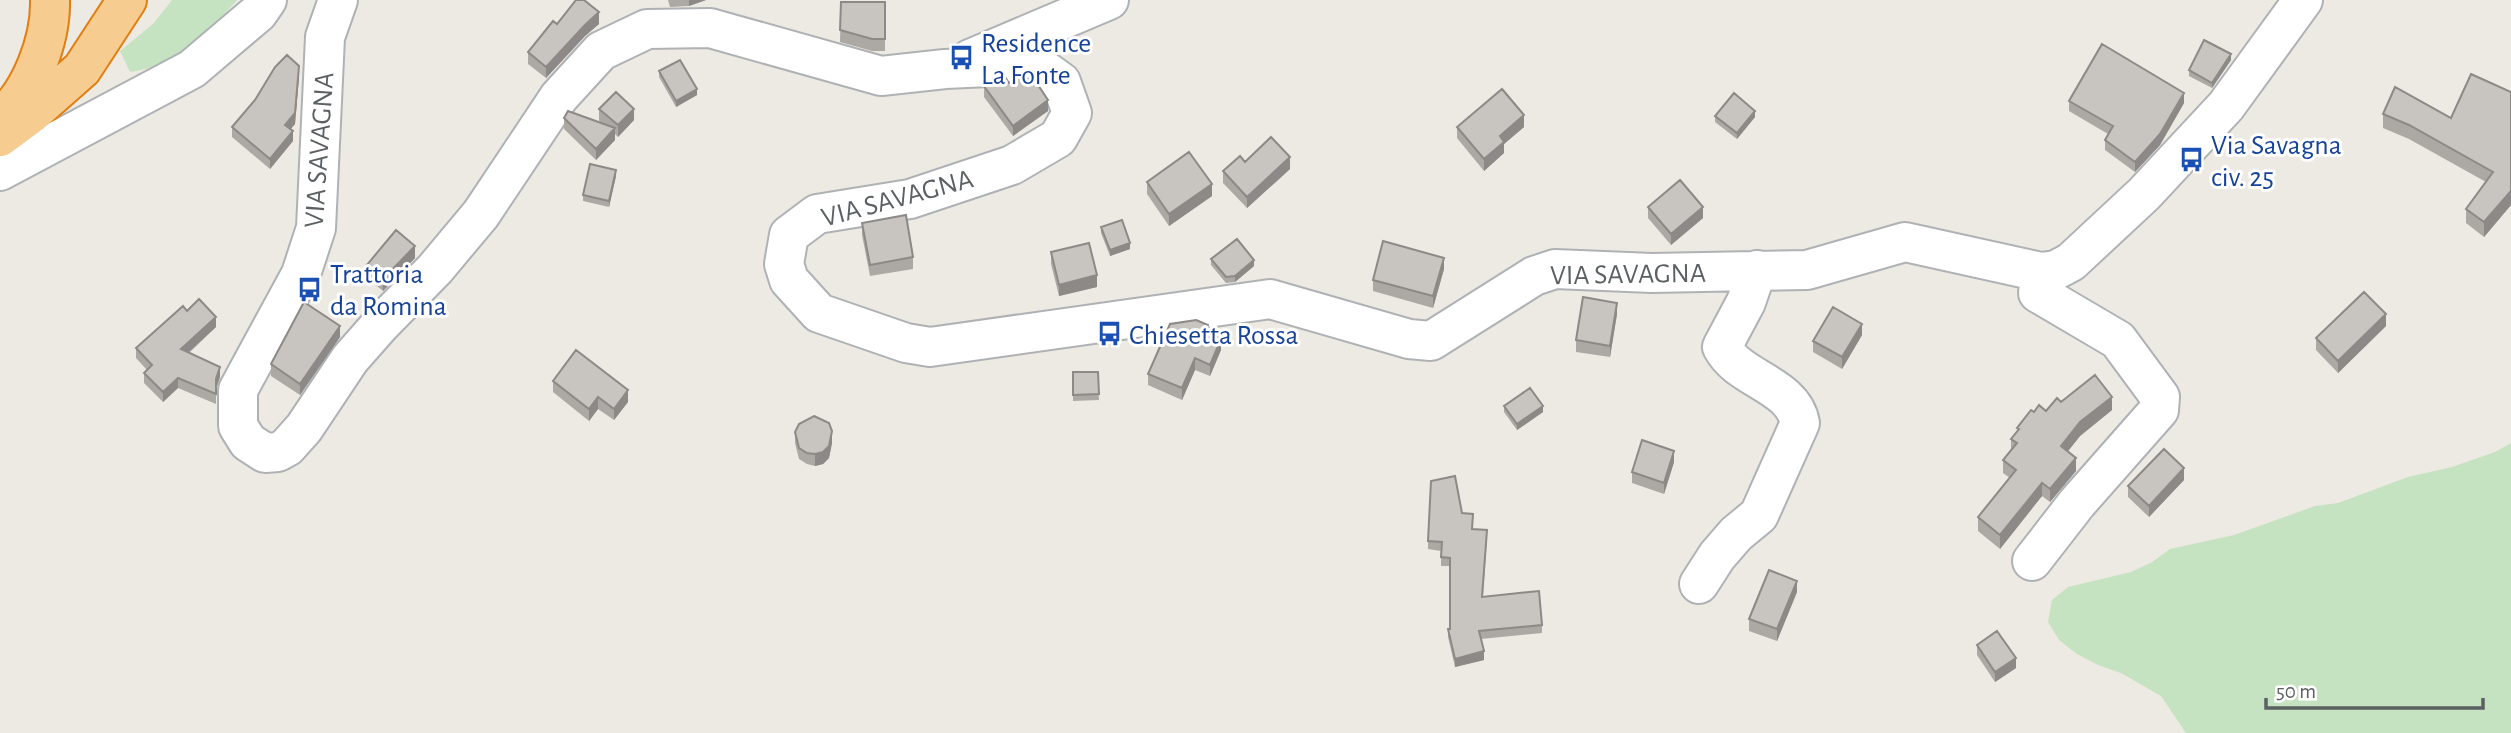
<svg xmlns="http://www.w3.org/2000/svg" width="2511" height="733" font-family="'Alegreya Sans',sans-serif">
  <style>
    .green { fill: #c6e3c1 }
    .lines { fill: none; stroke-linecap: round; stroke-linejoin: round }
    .minor-casing { stroke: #afb2b5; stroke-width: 42 }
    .highway-casing { stroke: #e27e0e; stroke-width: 42 }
    .minor { stroke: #fff; stroke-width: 38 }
    .highway { stroke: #f6cc91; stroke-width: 38 }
    .wall { fill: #aca9a5 }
    .shaded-wall { fill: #8c8986 }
    .building { fill: #c8c4c0; stroke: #8c8986; stroke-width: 2 }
    .labels { text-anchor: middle; stroke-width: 6; stroke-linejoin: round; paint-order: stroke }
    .transit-label { font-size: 28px; fill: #164399; stroke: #fff; text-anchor: start }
    .street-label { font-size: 28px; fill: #5b6063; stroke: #fff }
  </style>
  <rect width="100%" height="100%" fill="#ede9e3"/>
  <!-- green -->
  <path class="green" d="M172,0H237C205,36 179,65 130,72L120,51L153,24Z
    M2511,443V733H2186L2161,696L2121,673L2098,665L2077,654L2059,640L2048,622L2052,600L2068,587L2131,572L2152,562L2170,549L2234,535L2315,506L2338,503L2408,477L2452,467L2495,452Z"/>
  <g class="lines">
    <defs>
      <path id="minor" d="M338,0L325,37L316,228L301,274L238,390V426L248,442L265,453L278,452L287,447L304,428L350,359L380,325L435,269L481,214L559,97L601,51L647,29L710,28L881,76L945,69L1012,66L1043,69L1061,82L1072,113L1058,138L1012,165L910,199L817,214L789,235L784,264L789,280L819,313L906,343L930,347L1270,299L1409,339L1431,341L1534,276L1555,269L1652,273L1807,270L1905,242L2041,272L2056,270L2071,262L2144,194L2226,106L2303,0
        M970,59L1109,0
        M0,171L192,69L258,13L267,0
        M2032,561L2077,503L2159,410L2160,397L2118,340L2038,293L2041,272
        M1699,584L1717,556L1736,534L1759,515L1800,423C1793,384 1739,380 1722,347L1746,302L1757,270"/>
      <path id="highway" d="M0,118C31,94 51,39 50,0
        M0,137L31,114L82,69L127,0"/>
    </defs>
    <!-- minor casing -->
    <use href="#minor" class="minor-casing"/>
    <!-- highway casing -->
    <use href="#highway" class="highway-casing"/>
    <!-- minor -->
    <use href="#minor" class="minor"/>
    <!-- highway -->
    <use href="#highway" class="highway"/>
  </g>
  <!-- wall -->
  <path class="wall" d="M668,0H706L689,6L670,7Z
    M841,2H885V51H872L840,42Z
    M557,24H599L585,36L546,78L528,64V52Z
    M2231,60L2212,88L2189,76V70Z
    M659,71L697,95L676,107L659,77Z
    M299,76L295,124L291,129L293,141L270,169L232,137V127Z
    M1009,83L1048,111L1013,136L984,97V86Z
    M2511,92V205L2484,237L2466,223V209L2486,182L2409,139L2383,128V114L2451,118Z
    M2069,101L2184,103L2160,145L2135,172L2105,150V140L2108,134L2069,111Z
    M599,109L634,120L618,137L615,134V140L596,160L564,129V118L602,123L599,121Z
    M1715,116L1755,117L1737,139L1715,122Z
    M1457,127H1524L1504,144V153L1484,171L1457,138Z
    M1245,162L1290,169L1247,208L1223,183V171Z
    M616,176L609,207L583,201V195Z
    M1147,182L1212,196L1169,226L1147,194Z
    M1648,207L1703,218L1671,245L1648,218Z
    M862,223L913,257V269L870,276L862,235Z
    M1101,227L1130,249L1110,256L1101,233Z
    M1051,252L1097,287L1059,296L1051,264Z
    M415,258L383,291L366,277V266Z
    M1211,259L1254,266L1235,282L1226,283L1211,265Z
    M1444,269L1433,308L1373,291V280Z
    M187,311L216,327L189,353L220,377L216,389V404L178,388L163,402L144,383V373L147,370L136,358V348Z
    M1617,314L1610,357L1576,352V340Z
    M2386,326L2338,373L2316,350V338Z
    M1208,333L1221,350L1210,376L1195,370L1182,400L1148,385V374Z
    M1862,335L1842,369L1813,352V341Z
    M340,337L300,395L271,376V364Z
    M1073,372H1098L1099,400L1073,401Z
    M553,381L628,402L614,420L598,409L589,421L553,392Z
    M2061,402L2112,410L2080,436L2068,451L2076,471L2050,502L2042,496L2000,549L1978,531V517L2010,478L2003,473V460L2011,450V439L2017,431V428L2034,412L2046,411Z
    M1504,406L1543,412L1517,430L1504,412Z
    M795,432L832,443L829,458L823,464L815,466L807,464L799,459L795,443Z
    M1674,462L1664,494L1632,483V472Z
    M2184,480L2149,517L2128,497V486Z
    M1462,513L1472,529L1487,538L1483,596L1542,625V633L1481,639L1484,660L1455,667L1448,637V629H1450V566H1441V551L1428,549V541Z
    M1797,592L1777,641L1749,631V619Z
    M1977,645L2016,668L1995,682L1977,655Z"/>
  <!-- shaded-wall -->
  <path class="shaded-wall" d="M689,0H706L689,6Z
    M599,12V24L585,36L546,78V67L585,25Z
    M2231,54V60L2212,88V83Z
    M299,66V76L295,124L285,135V125Z
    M697,89V95L676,107V101Z
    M2184,93V103L2160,145L2135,172V162Z
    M1048,100V111L1013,136V126Z
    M634,109V120L618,137V125Z
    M1755,111V117L1737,139V133Z
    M1524,115V127L1504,144V153L1484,171V159L1500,136Z
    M615,128V140L596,160V149Z
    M293,131V141L270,169V159Z
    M1290,157V169L1247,208V197Z
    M616,170V176L609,207V201Z
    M1212,184V196L1169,226V214Z
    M2511,191V205L2484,237V222Z
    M1703,207V218L1671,245V234Z
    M1130,243V249L1110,256V250Z
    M415,246V258L383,291V279Z
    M1444,258V269L1433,308V296Z
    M1254,260V266L1235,282V276Z
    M1097,275V287L1059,296V285Z
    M1617,303V314L1610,357V346Z
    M2386,314V326L2338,373V361Z
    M216,317V327L181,359V349Z
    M1862,324V335L1842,369V357Z
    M340,326V337L300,395V384Z
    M1221,339V350L1210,376V365Z
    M1195,358V370L1182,400V388Z
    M220,367V377L216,389V379Z
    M178,378V388L163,402V392Z
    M628,390V402L614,420V409Z
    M598,397V409L589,421V409Z
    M2112,397V410L2080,436L2061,460V446L2080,422Z
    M1543,406V412L1517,430V424Z
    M832,431V443L829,458L823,464L815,466V454Z
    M1674,451V462L1664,494V483Z
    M2076,458V471L2050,502V489Z
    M2184,468V480L2149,517V506Z
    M2042,483V496L2000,549V535Z
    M1797,581V592L1777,641V629Z
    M1484,651V660L1455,667V659Z
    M2016,658V668L1995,682V672Z"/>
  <!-- building -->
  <path class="building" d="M576,0H584L599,12L585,25L546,67L528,52L553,21L557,24Z
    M841,2H885V39H872L840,30Z
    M2204,40L2231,54L2212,83L2189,70Z
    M2102,44L2184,93L2160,134L2135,162L2105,140L2113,126L2069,101Z
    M287,55L299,66L295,113L285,125L293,131L270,159L232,127L255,100L275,67Z
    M680,60L697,89L676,101L659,71Z
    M2471,74L2511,92V191L2484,222L2466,209L2493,172L2409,125L2383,114L2395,87L2451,118Z
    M1005,77L1009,83L1017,78L1034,79L1048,100L1013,126L984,86L996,78Z
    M1502,89L1524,115L1500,136L1504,142L1484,159L1457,127Z
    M616,92L634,109L618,125L599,109Z
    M1734,93L1755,111L1737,133L1715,116Z
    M568,111L615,128L596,149L564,118Z
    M1271,137L1290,157L1247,197L1223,171L1240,156L1245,162Z
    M1189,152L1212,184L1169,214L1147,182Z
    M590,164L616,170L609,201L583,195Z
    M1680,180L1703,207L1671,234L1648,207Z
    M906,215L913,257L870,265L862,223Z
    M1122,220L1130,243L1110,250L1101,227Z
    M396,230L415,246L383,279L366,266Z
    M1237,239L1254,260L1235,276L1226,277L1211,259Z
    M1383,241L1444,258L1433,296L1373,280Z
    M1089,243L1097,275L1059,285L1051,252Z
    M2364,292L2386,314L2338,361L2316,338Z
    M1583,297L1617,303L1610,346L1576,340Z
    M199,299L216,317L181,349L220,367L216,379V394L178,378L163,392L144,373L152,365L136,348L183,306L187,311Z
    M304,302L340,326L300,384L271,364Z
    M1833,307L1862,324L1842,357L1813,341Z
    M1196,320L1208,325L1206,332L1221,339L1210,365L1195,358L1182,388L1148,374L1170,324Z
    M576,350L628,390L614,409L598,397L589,409L553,381Z
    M1073,372H1098L1099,394L1073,395Z
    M2095,375L2112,397L2080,422L2061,446L2076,458L2050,489L2042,483L2000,535L1978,517L2016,470L2003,460L2017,443L2011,439L2019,429L2017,428L2031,410L2034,412L2039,405L2046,411L2057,398L2061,402Z
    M1530,388L1543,406L1517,424L1504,406Z
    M814,416L829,423L832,431L829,446L823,452L815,454L807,453L799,448L795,432L799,424Z
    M1642,440L1674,451L1664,483L1632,472Z
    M2164,449L2184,468L2149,506L2128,486Z
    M1455,476L1462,513L1473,514L1472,529L1487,530L1482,597L1539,591L1542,625L1479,631L1484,651L1455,659L1448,629H1450V558L1441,557L1442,542L1428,541L1431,481Z
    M1769,570L1797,581L1777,629L1749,619Z
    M1997,631L2016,658L1995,672L1977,645Z"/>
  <!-- icons -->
  <defs>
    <symbol id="bus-bare" viewBox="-9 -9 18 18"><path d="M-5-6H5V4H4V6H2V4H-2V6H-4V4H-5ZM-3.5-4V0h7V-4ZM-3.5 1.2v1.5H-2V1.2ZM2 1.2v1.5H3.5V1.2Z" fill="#1a4fb4" stroke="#fff" stroke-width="2.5" paint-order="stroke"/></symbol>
  </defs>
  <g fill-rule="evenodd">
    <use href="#bus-bare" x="944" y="40" width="35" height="35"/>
    <use href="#bus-bare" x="2174" y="142" width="35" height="35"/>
    <use href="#bus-bare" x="292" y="272" width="35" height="35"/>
    <use href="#bus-bare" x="1092" y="316" width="35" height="35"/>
  </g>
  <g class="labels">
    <!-- transit labels -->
    <g class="transit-label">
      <text x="981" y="52">Residence<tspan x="981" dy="32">La Fonte</tspan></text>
      <text x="2211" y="154">Via Savagna<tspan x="2211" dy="32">civ. 25</tspan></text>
      <text x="330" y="283">Trattoria<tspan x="330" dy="32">da Romina</tspan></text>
      <text x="1129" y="344">Chiesetta Rossa</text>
    </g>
    <!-- street labels -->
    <g class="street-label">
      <text transform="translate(318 150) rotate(-86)" y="10">VIA SAVAGNA</text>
      <text transform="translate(897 197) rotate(-15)" y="10">VIA SAVAGNA</text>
      <text transform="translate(1628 273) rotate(-1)" y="10">VIA SAVAGNA</text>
    </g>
  </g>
  <!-- scale -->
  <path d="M2266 698v10h217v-10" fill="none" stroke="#5b6063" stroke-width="3.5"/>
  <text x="2276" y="698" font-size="21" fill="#5b6063" stroke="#ffffff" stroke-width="5" paint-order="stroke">50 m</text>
</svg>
